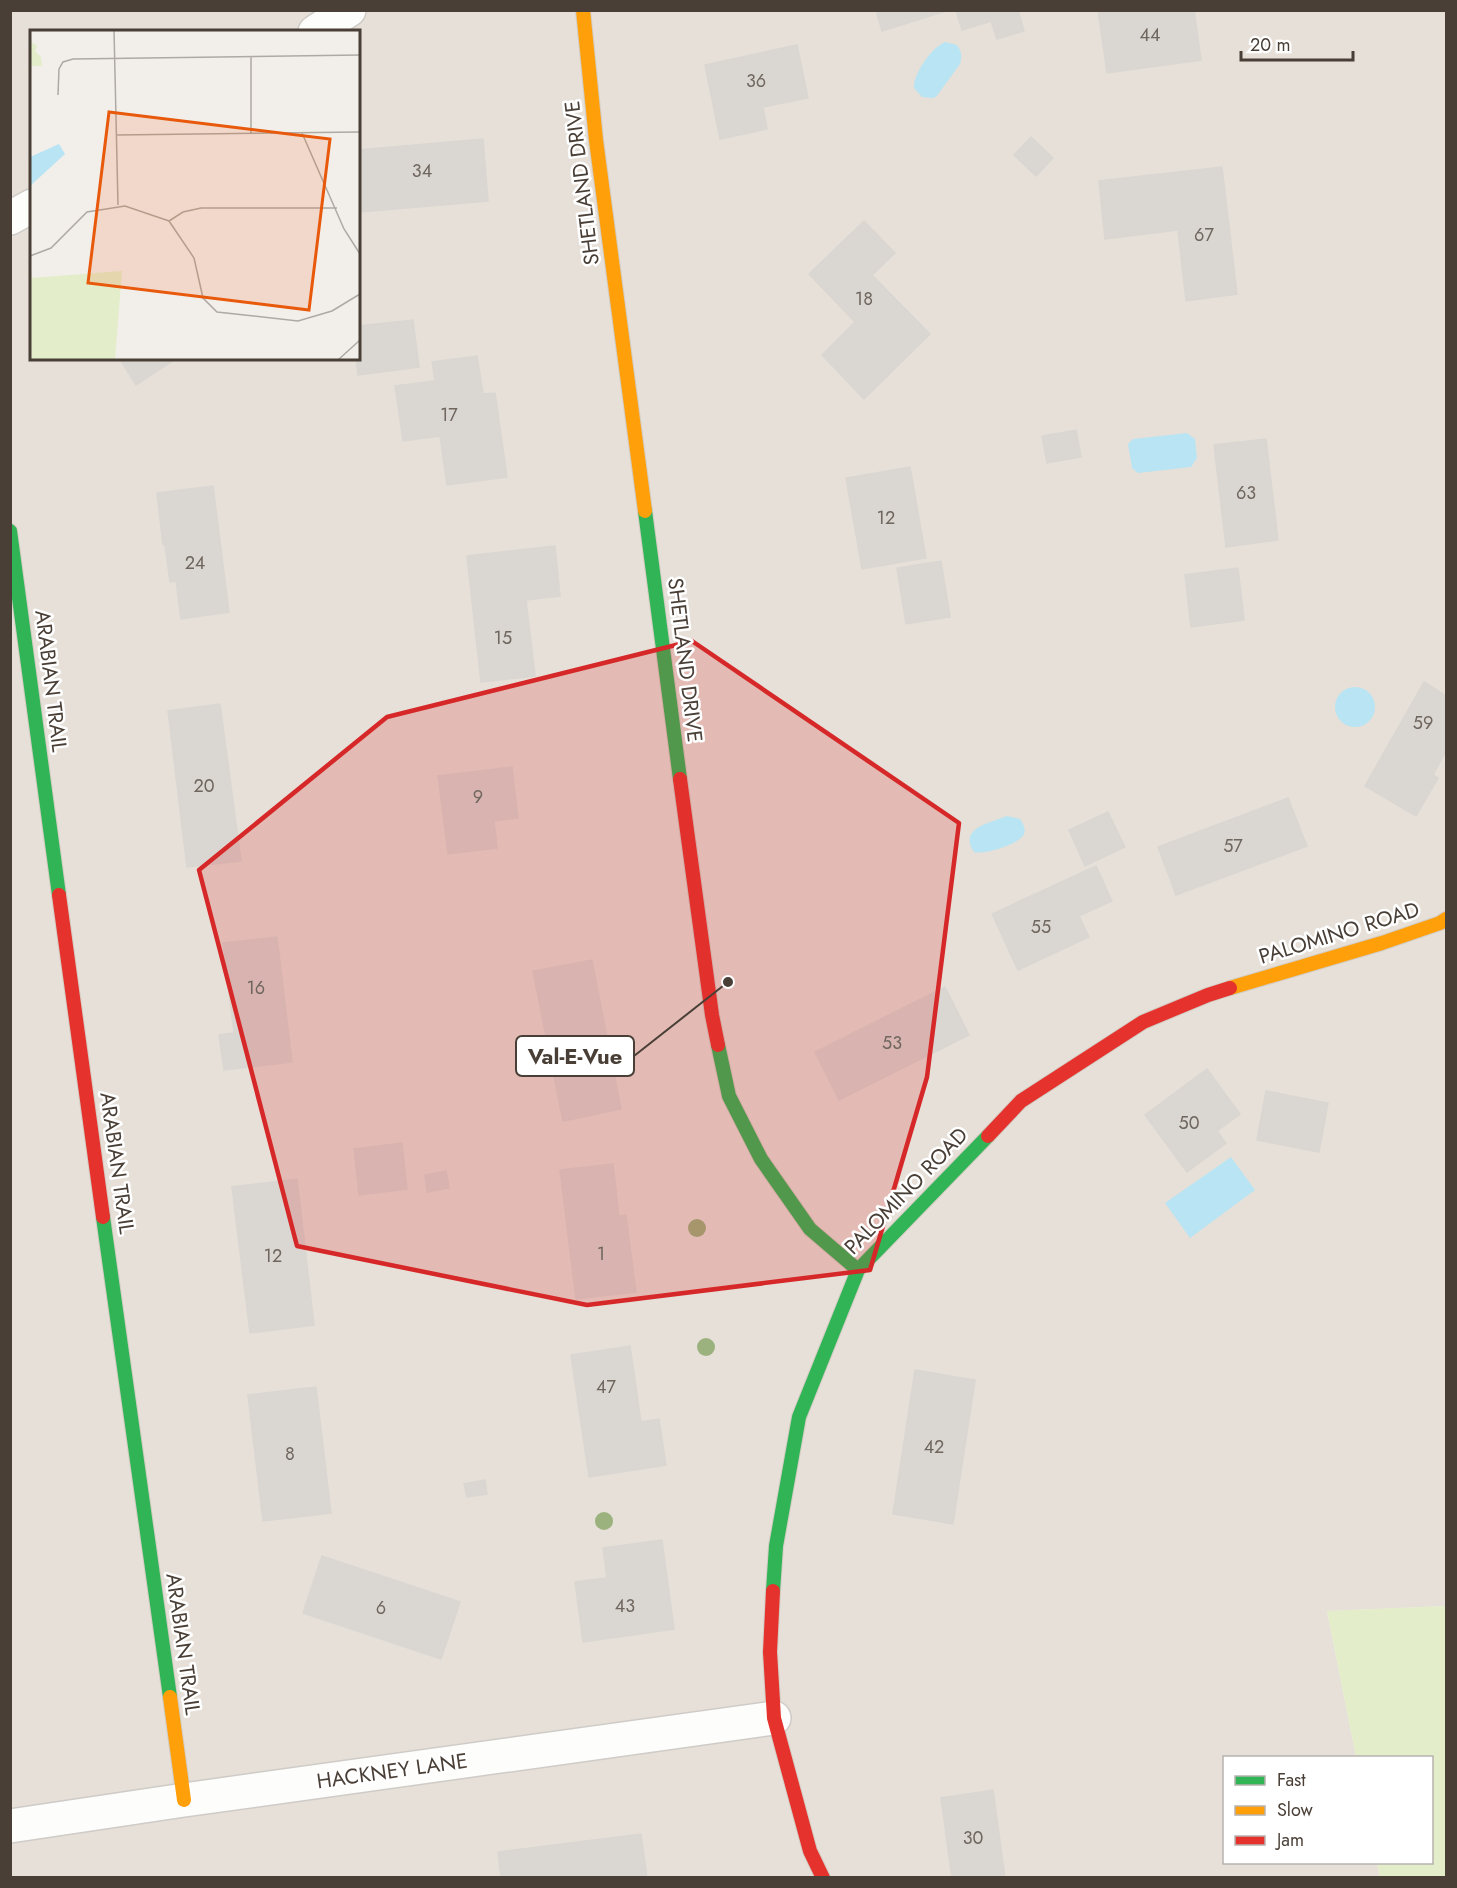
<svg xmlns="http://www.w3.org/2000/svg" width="1457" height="1888" font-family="Jost,sans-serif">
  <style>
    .residential { fill: #e6e0d8; fill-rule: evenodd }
    .green { fill: #e4edc9 }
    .water { fill: #b9e4f3 }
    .building { fill: #dad6d2; stroke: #dad6d1; stroke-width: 1.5 }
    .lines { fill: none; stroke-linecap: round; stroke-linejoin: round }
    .street-casing { stroke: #cfcbc7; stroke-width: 36 }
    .fast-casing { stroke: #d3ccc3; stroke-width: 16 }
    .slow-casing { stroke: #d3ccc3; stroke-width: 16 }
    .jam-casing { stroke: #d3ccc3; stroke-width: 16 }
    .street { stroke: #fdfdfc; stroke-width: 33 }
    .fast { stroke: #30b455; stroke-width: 14 }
    .slow { stroke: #ff9f0a; stroke-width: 14 }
    .jam { stroke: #e5322d; stroke-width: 14 }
    .tree { fill: #9cb27e }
    .marked { fill: #d62828; fill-opacity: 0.2; stroke: #d62828; stroke-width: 4.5; stroke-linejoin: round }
    .labels { text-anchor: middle; stroke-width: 5; stroke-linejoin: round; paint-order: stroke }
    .number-label { font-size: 18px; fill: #6f665e }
    .street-label { font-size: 21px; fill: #493f36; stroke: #fff }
    .inset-road { fill: none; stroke: #aea9a3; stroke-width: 1.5 }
    .view { fill: #e8590c; fill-opacity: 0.15; stroke: #e8590c; stroke-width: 3 }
    .inset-edge { fill: none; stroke: #493f36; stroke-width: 3 }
    .leader { fill: none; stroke: #493f36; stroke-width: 2 }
    .callout-dot { fill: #493f36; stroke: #fff; stroke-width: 2 }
    .callout { fill: #fff; stroke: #493f36; stroke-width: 2 }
    .callout-label { font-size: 22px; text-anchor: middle; font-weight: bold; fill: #493f36 }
  </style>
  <rect width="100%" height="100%" fill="#f2efeb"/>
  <!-- residential -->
  <path class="residential" d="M11,11H1446V1606L1327,1611L1356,1757L1224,1758V1862L1377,1863L1380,1877L11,1878ZM32,32H358V358H32Z"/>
  <!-- green -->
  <path class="green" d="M1446,1606V1877H1380L1377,1863L1432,1862V1758L1356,1757L1327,1611Z"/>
  <!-- water -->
  <path class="water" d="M945,42L957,45C962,52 962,57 960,64L936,97L932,98L922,97L914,88C913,74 932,47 945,42Z
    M1187,433L1195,439L1197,458L1191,467L1138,473L1132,468L1128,444L1133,439Z
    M1335 707a20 20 0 1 1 40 0a20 20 0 1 1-40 0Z
    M1007,816L1020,819C1023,824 1026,828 1024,834C1020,844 984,855 974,852C958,828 990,823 1007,816Z
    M1231,1157L1255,1190L1190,1238L1165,1203Z"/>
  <!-- building -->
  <path class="building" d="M876,10H949L882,31Z
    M956,10H1018L1024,31L997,39L991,21L962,30Z
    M1098,10H1194L1201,60L1107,73Z
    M797,45L808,98L763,107L767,129L720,139L705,65Z
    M1031,137L1053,158L1036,176L1014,155Z
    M483,139L488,201L360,212L358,150Z
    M1222,167L1237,294L1186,301L1178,230L1105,239L1099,181Z
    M864,221L895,253L872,275L930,334L864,399L822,355L855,322L809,274Z
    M413,320L419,367L358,375L356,358H358V326Z
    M477,356L483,394L495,393L507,477L447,485L440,436L403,441L395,386L435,381L432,362Z
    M119,358H177L136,385Z
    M1076,430L1081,457L1047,463L1042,436Z
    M1266,439L1278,540L1226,547L1214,445Z
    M910,467L926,558L862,569L846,478Z
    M213,486L229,612L181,619L176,581L170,582L165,545H163L157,493Z
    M555,546L560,596L526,600L535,676L481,682L467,556Z
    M941,561L950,617L906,624L897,568Z
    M1238,568L1244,620L1191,627L1185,575Z
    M1424,682L1446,696V751L1433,775L1438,778L1416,816L1365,786Z
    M220,704L241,861L187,867L168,711Z
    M512,767L518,818L494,821L497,848L448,854L438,776Z
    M1288,798L1307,846L1176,895L1158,847Z
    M1108,812L1125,847L1085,866L1069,830Z
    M1096,866L1112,901L1079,916L1089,937L1018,970L992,914Z
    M277,937L292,1062L224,1070L219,1035L234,1033L223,943Z
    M592,960L621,1109L563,1121L533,971Z
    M945,987L969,1035L839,1100L815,1052Z
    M1207,1069L1240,1114L1217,1131L1226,1143L1187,1172L1145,1115Z
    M1266,1091L1328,1103L1319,1152L1257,1140Z
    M402,1143L407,1189L359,1195L354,1149Z
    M613,1164L619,1216L626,1215L636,1292L576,1299L560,1170Z
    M446,1171L449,1188L427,1192L425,1175Z
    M297,1179L314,1325L250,1333L232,1187Z
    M630,1346L641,1422L659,1419L666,1465L589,1477L571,1355Z
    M915,1370L975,1380L953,1524L893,1514Z
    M316,1387L331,1513L263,1521L248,1395Z
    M485,1480L487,1494L467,1497L464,1484Z
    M662,1540L674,1629L583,1642L575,1582L607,1578L603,1548Z
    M322,1556L460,1602L441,1659L303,1613Z
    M993,1790L1005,1878H952L941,1798Z
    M641,1834L647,1878H501L498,1852Z"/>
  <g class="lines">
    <defs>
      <path id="street" d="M315,32L349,10
        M10,218L32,206
        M10,1826L184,1800L774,1718"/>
      <path id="fast" d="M645,511L680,779
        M10,531L59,895
        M718,1045L729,1096L761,1159L810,1229L858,1270
        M103,1217L170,1697
        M773,1591L776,1546L799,1417L858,1270L988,1136"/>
      <path id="slow" d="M583,10L596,140L645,511
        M1230,988L1382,943L1440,923L1446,919
        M170,1697L184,1800"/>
      <path id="jam" d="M680,779L712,1015L718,1045
        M59,895L103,1217
        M988,1136L1021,1101L1143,1022L1208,995L1230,988
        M773,1591L770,1652L774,1718L810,1851L823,1878"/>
    </defs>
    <!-- street casing -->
    <use href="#street" class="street-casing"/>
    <!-- fast casing -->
    <use href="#fast" class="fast-casing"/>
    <!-- slow casing -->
    <use href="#slow" class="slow-casing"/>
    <!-- jam casing -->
    <use href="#jam" class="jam-casing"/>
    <!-- street -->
    <use href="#street" class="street"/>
    <!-- fast -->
    <use href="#fast" class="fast"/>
    <!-- slow -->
    <use href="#slow" class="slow"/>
    <!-- jam -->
    <use href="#jam" class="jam"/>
  </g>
  <!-- trees -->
  <g class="tree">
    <circle cx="697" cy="1228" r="9"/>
    <circle cx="706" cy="1347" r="9"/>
    <circle cx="604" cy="1521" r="9"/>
  </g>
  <!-- marked area -->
  <path class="marked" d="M692,641L959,823L927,1077L870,1270L587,1305L297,1246L199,870L387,717Z"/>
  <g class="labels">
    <!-- number labels -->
    <g class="number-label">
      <text x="1150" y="41">44</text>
      <text x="756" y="87">36</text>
      <text x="422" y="177">34</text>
      <text x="1204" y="241">67</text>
      <text x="864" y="305">18</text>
      <text x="449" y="421">17</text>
      <text x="1246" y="499">63</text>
      <text x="886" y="524">12</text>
      <text x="195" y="569">24</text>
      <text x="503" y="644">15</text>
      <text x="1423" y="729">59</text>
      <text x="204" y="792">20</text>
      <text x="478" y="803">9</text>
      <text x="1233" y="852">57</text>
      <text x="1041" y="933">55</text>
      <text x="256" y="994">16</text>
      <text x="892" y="1049">53</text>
      <text x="1189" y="1129">50</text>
      <text x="601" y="1260">1</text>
      <text x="273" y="1262">12</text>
      <text x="606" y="1393">47</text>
      <text x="934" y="1453">42</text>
      <text x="290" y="1460">8</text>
      <text x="625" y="1612">43</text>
      <text x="381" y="1614">6</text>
      <text x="973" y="1844">30</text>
    </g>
    <!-- street labels -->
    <g class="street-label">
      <text transform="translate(582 183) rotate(-97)" y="7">SHETLAND DRIVE</text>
      <text transform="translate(685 660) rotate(83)" y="7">SHETLAND DRIVE</text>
      <text transform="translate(51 681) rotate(83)" y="7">ARABIAN TRAIL</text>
      <text transform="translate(1339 933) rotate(-17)" y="7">PALOMINO ROAD</text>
      <text transform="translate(117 1163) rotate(82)" y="7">ARABIAN TRAIL</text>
      <text transform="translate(906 1191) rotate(-46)" y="7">PALOMINO ROAD</text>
      <text transform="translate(183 1644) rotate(82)" y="7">ARABIAN TRAIL</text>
      <text transform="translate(392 1771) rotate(-8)" y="7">HACKNEY LANE</text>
    </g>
  </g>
  <!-- overview -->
  <g transform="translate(30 30)">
    <rect width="330" height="330" fill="#f2efeb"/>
    <path d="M0,1V11L7,16L5,21L11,27L12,36H0ZM92,241L85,330H0V248Z" fill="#e4edc9"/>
    <path d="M29,114L35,124L0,156V127Z" fill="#b9e4f3"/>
    <path class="inset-road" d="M84,0L88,175M221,27V103M28,65L29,39L33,32L43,29L330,25M272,103L314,199L330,224M87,105L330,102M139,191L153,182L171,178H307M0,226L21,218L57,182L95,176L139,191L164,228L173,268L187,282L268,291L302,281L330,264M308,330L330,310"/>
    <path class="view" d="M79,82L300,109L279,280L58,253Z"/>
    <rect width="330" height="330" class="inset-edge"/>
  </g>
  <!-- callouts -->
  <path class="leader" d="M728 982L634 1056"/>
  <circle class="callout-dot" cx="728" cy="982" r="6"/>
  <rect class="callout" x="516" y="1036" width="118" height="40" rx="6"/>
  <g class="callout-label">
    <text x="575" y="1064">Val-E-Vue</text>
  </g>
  <!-- border -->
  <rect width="1457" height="1888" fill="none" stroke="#493f36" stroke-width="24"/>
  <!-- legend -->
  <rect x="1223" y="1756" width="210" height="108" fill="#ffffff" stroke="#b6b2af" stroke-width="1.5"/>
  <rect x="1235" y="1776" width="30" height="9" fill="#30b455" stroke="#b6b2af" stroke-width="1.5"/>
  <text x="1277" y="1786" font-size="18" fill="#493f36">Fast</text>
  <rect x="1235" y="1806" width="30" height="9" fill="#ff9f0a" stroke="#b6b2af" stroke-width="1.5"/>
  <text x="1277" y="1816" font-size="18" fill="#493f36">Slow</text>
  <rect x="1235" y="1836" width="30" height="9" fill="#e5322d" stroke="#b6b2af" stroke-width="1.5"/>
  <text x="1277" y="1846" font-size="18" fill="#493f36">Jam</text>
  <!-- scale -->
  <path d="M1241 51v9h112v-9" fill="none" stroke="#493f36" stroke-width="3"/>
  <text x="1250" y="51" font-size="18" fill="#493f36" stroke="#ffffff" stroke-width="4.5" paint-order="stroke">20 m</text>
</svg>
